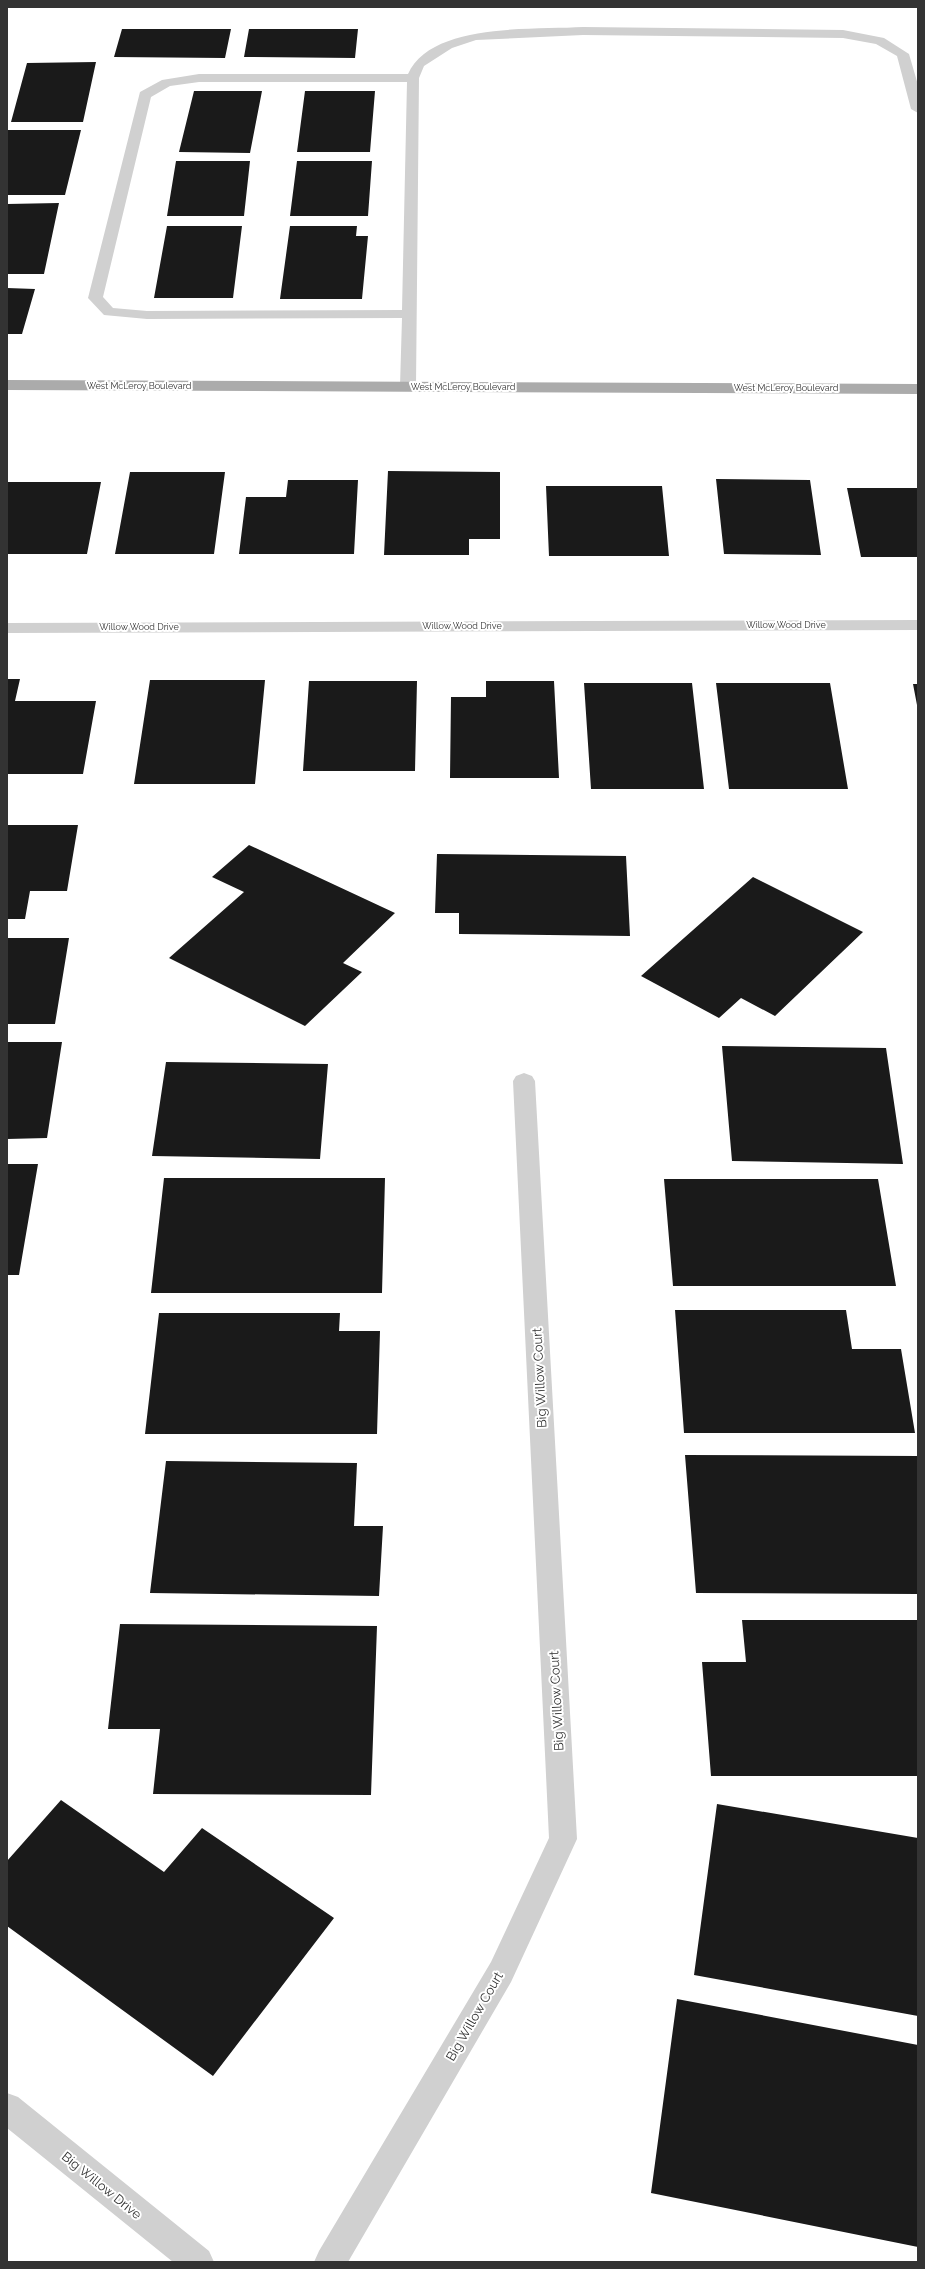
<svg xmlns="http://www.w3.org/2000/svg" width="925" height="2269" font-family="Raleway,sans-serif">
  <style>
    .building { fill: #1a1a1a }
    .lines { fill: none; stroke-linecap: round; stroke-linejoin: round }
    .minor { fill: #d0d0d0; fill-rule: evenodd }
    .major { fill: #ababab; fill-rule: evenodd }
    .labels { text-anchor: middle; stroke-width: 4; stroke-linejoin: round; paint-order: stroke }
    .far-street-label { font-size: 9px; fill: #333; stroke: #fff }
    .near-street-label { font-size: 13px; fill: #333; stroke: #fff }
  </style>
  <rect width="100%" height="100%" fill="#fff"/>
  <!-- building -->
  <path class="building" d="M122,29H231L225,58L114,57Z
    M249,29H358L355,58L244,57Z
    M96,62L83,122H11L27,63Z
    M194,91H262L250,153L179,152Z
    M305,91H375L370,152H297Z
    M7,130H81L65,195H7Z
    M176,161H250L244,216H167Z
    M297,161H372L368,216H290Z
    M59,203L44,274H7V204Z
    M167,226H242L233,298H154Z
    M290,226H357L356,236H368L362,299H280Z
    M7,288L35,289L22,334H7Z
    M388,471L500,472V539H469V555H384Z
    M130,472H225L214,554H115Z
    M716,479L810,480L821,555L724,554Z
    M288,480H358L354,554H239L246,497H286Z
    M7,482H101L87,554H7Z
    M546,486H662L669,556H549Z
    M847,488H918V557H861Z
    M7,679H20L15,701H96L83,774H7Z
    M150,680H265L255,784H134Z
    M309,681H417L415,771H303Z
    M486,681H554L559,778H450L451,697H486Z
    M584,683H692L704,789H591Z
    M716,683H830L848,789H729Z
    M913,684H918V705H917Z
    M7,825H78L67,891H30L25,919H7Z
    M249,845L395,913L343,963L362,972L305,1026L169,958L244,892L212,877Z
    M437,854L626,856L630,936L459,934V913H435Z
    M753,877L863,932L775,1016L741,998L719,1018L641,976Z
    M7,938H69L55,1024H7Z
    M7,1042H62L47,1138L7,1139Z
    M722,1046L886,1048L903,1164L732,1161Z
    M166,1062L328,1064L320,1159L152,1156Z
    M7,1164H38L19,1275H7Z
    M164,1178H385L382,1293H151Z
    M664,1179H878L896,1286H673Z
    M675,1310H846L852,1349H901L915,1433H684Z
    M159,1313H340L339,1331H380L377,1434H145Z
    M685,1455L918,1456V1594L696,1593Z
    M166,1461L357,1463L354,1526H383L379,1596L150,1593Z
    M742,1620H918V1776H711L702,1662H746Z
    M120,1624L377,1626L371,1795L153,1794L160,1729H108Z
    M61,1800L164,1872L202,1828L334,1918L213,2076L7,1926V1861Z
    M717,1804L918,1838V2016L694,1975Z
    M677,1999L918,2045V2247L651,2193Z"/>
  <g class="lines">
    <!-- minor -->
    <path class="minor" d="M583,27L843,30L884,38L909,54L918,85V113L911,109L897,56L876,44L843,38L583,35L476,40L452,48L424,66L419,78L416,386L413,389H403L400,386L402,318L147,319L104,315L88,298L140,92L162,80L199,74H408C431,22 535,30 583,27ZM199,82H407L402,310L147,311L113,308L103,297L151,97L170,86Z
      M918,620V630L7,633V623Z
      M524,1073L532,1076L535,1081L577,1839L511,1982L348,2262H314L319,2251L491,1962L549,1838L513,1081L516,1076Z
      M7,2093L18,2097L209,2251L214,2262H173L7,2128Z"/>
    <!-- major -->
    <path class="major" d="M7,380L918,384V394L7,390Z"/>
  </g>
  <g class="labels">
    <!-- far-street labels -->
    <g class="far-street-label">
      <text x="139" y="389">West McLeroy Boulevard</text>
      <text x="463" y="390">West McLeroy Boulevard</text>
      <text x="786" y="391">West McLeroy Boulevard</text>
      <text x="786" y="628">Willow Wood Drive</text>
      <text x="462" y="629">Willow Wood Drive</text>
      <text x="139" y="630">Willow Wood Drive</text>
    </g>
    <!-- near-street labels -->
    <g class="near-street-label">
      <text transform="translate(539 1378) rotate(-93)" y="5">Big Willow Court</text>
      <text transform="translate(556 1701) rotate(-93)" y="5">Big Willow Court</text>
      <text transform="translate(474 2016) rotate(-60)" y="5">Big Willow Court</text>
      <text transform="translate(102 2185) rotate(39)" y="5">Big Willow Drive</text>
    </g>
  </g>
  <!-- border -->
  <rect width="925" height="2269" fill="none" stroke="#333333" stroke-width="16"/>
</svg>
